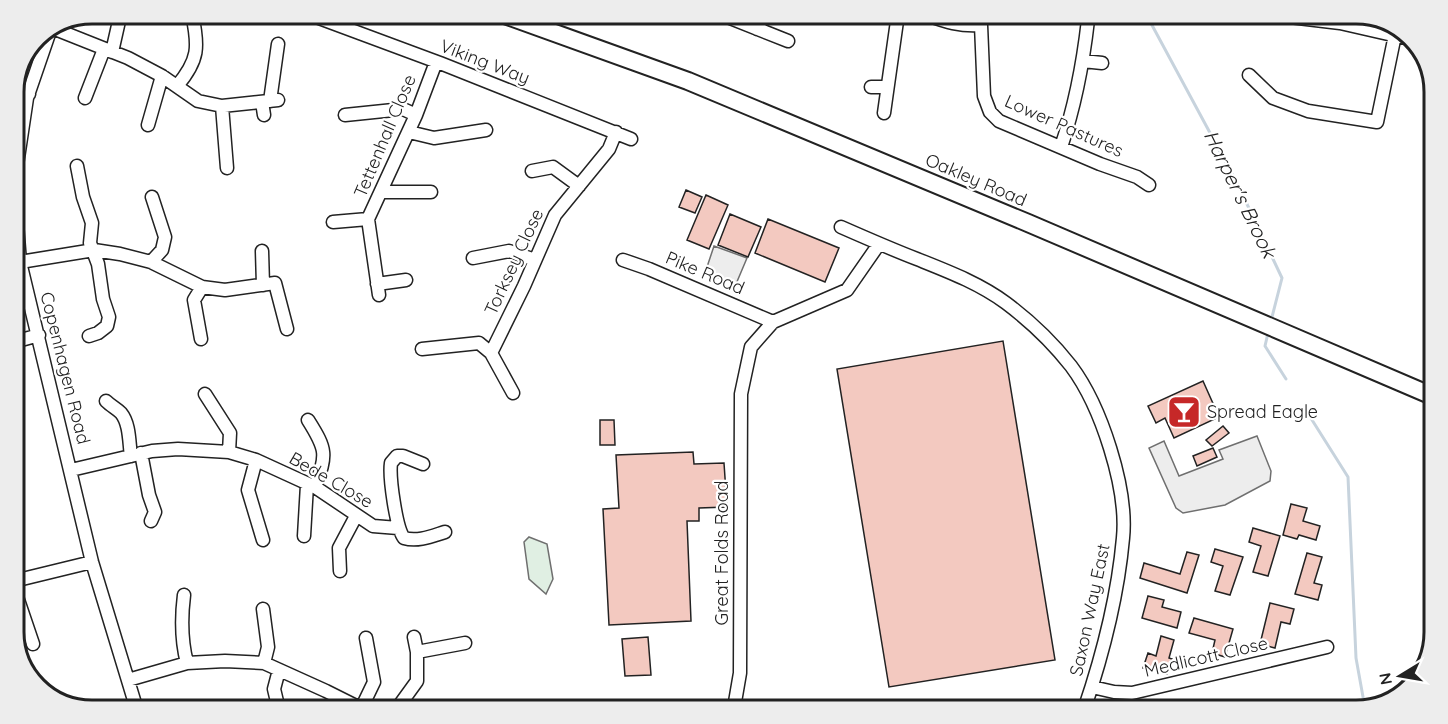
<svg xmlns="http://www.w3.org/2000/svg" width="1448" height="724" font-family="Quicksand,sans-serif">
  <style>
    .green { fill: #e0efe3; stroke: #6f6f6f; stroke-width: 1.5 }
    .parking { fill: #ededed; stroke: #6f6f6f; stroke-width: 1.5 }
    .lines { fill: none; stroke-linecap: round; stroke-linejoin: round }
    .stream { stroke: #c7d3dd; stroke-width: 3 }
    .building { fill: #f3c9c0; stroke: #222; stroke-width: 1.5 }
    .minor-casing { stroke: #222; stroke-width: 15 }
    .major-casing { stroke: #222; stroke-width: 20 }
    .minor { stroke: #fff; stroke-width: 12 }
    .major { stroke: #fff; stroke-width: 16 }
    .labels { text-anchor: middle; stroke-width: 4.5; stroke-linejoin: round; paint-order: stroke }
    .street-label { font-size: 18px; fill: #222; stroke: #fff }
    .poi-label { font-size: 18px; fill: #222; stroke: #fff; text-anchor: start }
    .water-label { font-size: 20px; font-style: italic; fill: #222; stroke: #fff }
    .rim { fill: none; stroke: #222; stroke-width: 3 }
  </style>
  <rect width="100%" height="100%" fill="#fff"/>
  <!-- green -->
  <path class="green" d="M529,537L547,544L553,579L546,594L529,579L524,542Z"/>
  <!-- parking -->
  <path class="parking" d="M714,246L747,258L736,284L705,273Z
    M1257,436L1271,471L1270,481L1225,505L1183,513L1176,508L1149,448L1164,441L1179,476L1223,459L1219,450Z"/>
  <g class="lines">
    <!-- stream -->
    <path class="stream" d="M1146,14L1237,183L1282,278L1271,321
      M1268,333L1265,346L1286,379
      M1307,412L1348,477L1356,658L1365,708"/>
  </g>
  <!-- building -->
  <path class="building" d="M686,190L702,197L695,213L679,207Z
    M706,195L728,205L709,249L687,240Z
    M730,214L761,227L748,257L718,245Z
    M768,219L839,248L825,282L755,253Z
    M1003,341L1055,660L889,687L837,369Z
    M1203,381L1219,417L1174,438L1165,418L1156,423L1148,406Z
    M600,420H614L615,445H600Z
    M1223,426L1229,433L1212,446L1206,440Z
    M1213,448L1217,457L1197,466L1193,456Z
    M693,452L694,464L724,463L727,507L699,508V521H687L691,621L609,625L603,509L619,508L616,455Z
    M1291,504L1307,508L1303,521L1320,526L1316,540L1299,535L1297,539L1283,535Z
    M1253,528L1280,536L1268,576L1253,572L1261,546L1249,542Z
    M1215,549L1243,557L1230,595L1215,591L1223,566L1211,562Z
    M1187,552L1199,555L1187,593L1140,578L1144,563L1180,574Z
    M1307,553L1322,557L1314,583L1322,585L1318,600L1295,594Z
    M1148,596L1164,600L1162,607L1181,612L1177,628L1142,618Z
    M1270,603L1294,609L1290,624L1281,622L1275,648L1260,644Z
    M1194,618L1233,629L1225,657L1212,653L1215,640L1189,633Z
    M1161,636L1174,640L1169,658L1172,659L1167,674L1143,668L1148,653L1156,656Z
    M648,637L651,675L625,676L622,639Z"/>
  <g class="lines">
    <defs>
      <path id="minor" d="M308,14L440,63L631,139
        M720,14L788,41
        M924,14C944,21 960,27 981,25
        M982,14L981,25L984,96L990,112L999,121L1100,164L1137,177L1149,185
        M1263,14L1340,23L1410,39
        M55,29L128,58L162,76L198,101L222,106L278,100
        M757,29L765,14
        M50,31L27,98L14,185L20,262L92,562L137,710
        M112,52L119,21L118,14
        M1083,61L1102,63
        M1249,75L1273,98L1308,111L1377,122L1395,35
        M177,86C199,60 199,47 192,14
        M871,87H887
        M14,92L29,94
        M85,98L104,49
        M270,101L278,44
        M262,102L264,115
        M222,106L227,168
        M884,113L898,14
        M345,115L403,109L416,115
        M148,125L162,76
        M409,132L434,138L486,130
        M1061,147C1075,106 1083,64 1088,20
        M77,166L83,197L92,223L90,243L98,264L103,299L109,317L107,326L98,333L89,336
        M532,171L553,167L579,186
        M381,192H431
        M333,222L368,219
        M841,227C866,238 891,249 917,259C947,271 979,283 1006,303C1030,321 1053,343 1071,366C1101,406 1128,488 1123,538C1118,594 1102,657 1084,710
        M262,251L263,285
        M473,258L509,251L535,260
        M623,260L649,269L773,322
        M20,262L94,250L120,254L151,262L202,287L225,290L275,283L287,329
        M151,262L162,250L165,237L152,197
        M377,284L406,280
        M379,295L368,219L416,115L436,62
        M201,339L194,300L202,287
        M14,342L39,335
        M422,349L479,343L491,353L513,393
        M491,353L524,286L555,215L609,149L616,132
        M205,394L230,433L229,452
        M106,401C111,406 117,409 121,413C130,424 129,443 131,456
        M308,420C327,450 327,454 315,487
        M141,453L149,495L155,512L151,521
        M256,460L248,490L263,540
        M423,464L403,456H397L391,463C389,477 396,528 404,538C418,542 432,536 445,532
        M71,470L152,451L178,449L229,452L256,460L315,487L373,526L398,528
        M304,536L307,485
        M340,571L339,548L356,516
        M14,581L92,562
        M14,588L33,644
        M184,595C181,619 181,640 187,663
        M263,609L268,647L264,663
        M417,652L465,643
        M128,680L187,663L225,661L264,663L326,691L364,710
        M1092,687L1114,692L1132,693L1327,647
        M361,709L374,682L366,638
        M279,710L274,689L279,670
        M396,710L417,681V652L414,637
        M735,710V702L740,673L741,394L751,347L773,322L847,290L879,244"/>
      <path id="major" d="M502,14L688,81L1028,223L1430,395"/>
    </defs>
    <!-- minor casing -->
    <use href="#minor" class="minor-casing"/>
    <!-- major casing -->
    <use href="#major" class="major-casing"/>
    <!-- minor -->
    <use href="#minor" class="minor"/>
    <!-- major -->
    <use href="#major" class="major"/>
  </g>
  <!-- icons -->
  <defs>
    <symbol id="bar-square" viewBox="-11 -11 22 22"><rect x="-9" y="-9" width="18" height="18" rx="4" fill="#c62828" stroke="#fff"/><path d="M-6-5H6L.8 .8V4.5H3.5V6h-7V4.5H-.8V.8Z" fill="#fff"/></symbol>
  </defs>
  <g fill-rule="evenodd">
    <use href="#bar-square" x="1165" y="393" width="38" height="38"/>
  </g>
  <g class="labels">
    <!-- street labels -->
    <g class="street-label">
      <text transform="translate(485 62) rotate(21)" y="6">Viking Way</text>
      <text transform="translate(1064 126) rotate(24)" y="6">Lower Pastures</text>
      <text transform="translate(385 136) rotate(-67)" y="6">Tettenhall Close</text>
      <text transform="translate(976 180) rotate(23)" y="6">Oakley Road</text>
      <text transform="translate(514 262) rotate(-65)" y="6">Torksey Close</text>
      <text transform="translate(705 273) rotate(23)" y="6">Pike Road</text>
      <text transform="translate(65 368) rotate(76)" y="6">Copenhagen Road</text>
      <text transform="translate(331 480) rotate(30)" y="6">Bede Close</text>
      <text transform="translate(722 553) rotate(-90)" y="6">Great Folds Road</text>
      <text transform="translate(1090 610) rotate(-78)" y="6">Saxon Way East</text>
      <text transform="translate(1206 657) rotate(-13)" y="6">Medlicott Close</text>
    </g>
    <!-- poi labels -->
    <g class="poi-label">
      <text x="1207" y="418">Spread Eagle</text>
    </g>
    <!-- water labels -->
    <g class="water-label">
      <text transform="translate(1240 194) rotate(64)" y="7">Harper's Brook</text>
    </g>
  </g>
  <!-- crop -->
  <path d="M0 0H1448V724H0ZM92 24H1356A68 68 0 0 1 1424 92V632A68 68 0 0 1 1356 700H92A68 68 0 0 1 24 632V92A68 68 0 0 1 92 24Z" fill="#ededed" fill-rule="evenodd"/>
  <path class="rim" d="M92 24H1356A68 68 0 0 1 1424 92V632A68 68 0 0 1 1356 700H92A68 68 0 0 1 24 632V92A68 68 0 0 1 92 24Z"/>
  <!-- north arrow -->
  <g transform="translate(1400 676) rotate(259)" stroke="#ffffff" stroke-width="4.5" paint-order="stroke">
  <path d="M0-4.5L10 22L0 15L-10 22Z" fill="#222222"/>
  <text y="-9" font-size="16" font-weight="bold" text-anchor="middle" fill="#222222">N</text>
  </g>
</svg>
